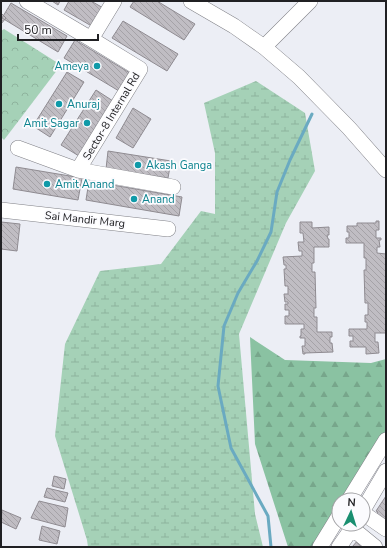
<svg xmlns="http://www.w3.org/2000/svg" width="387" height="548" font-family="'Nunito Sans',sans-serif">
  <style>
    .forest { fill: url(#forest-firs) }
    .wetland { fill: url(#wetland-marsh) }
    .park { fill: url(#park-crowns) }
    .lines { fill: none; stroke-linecap: round; stroke-linejoin: round }
    .stream { stroke: #6aaac1; stroke-width: 3 }
    .building { fill: url(#building-back-hatch); stroke: #8f8b91 }
    .minor-casing { stroke: #808187; stroke-width: 16 }
    .minor { stroke: #fff; stroke-width: 15 }
    .culture-dot { fill: #0f9aa8; stroke: #fbfbfe; stroke-width: 1.5 }
    .labels { text-anchor: middle; stroke-width: 3.5; stroke-linejoin: round; paint-order: stroke }
    .culture-label { font-size: 11px; fill: #0d838f; stroke: #fbfbfe; text-anchor: start }
    .street-label { font-size: 11px; fill: #202023; stroke: #fbfbfe }
  </style>
  <defs>
    <pattern id="forest-firs" width="22" height="20" patternUnits="userSpaceOnUse"><rect width="22" height="20" fill="#8ac2a2"/><path d="M5 1l3.5 6h-7zM16 11l3.5 6h-7z" fill="#77a68b"/></pattern>
    <pattern id="wetland-marsh" width="20" height="14" patternUnits="userSpaceOnUse"><rect width="20" height="14" fill="#a5d1b7"/><path d="M1 5h8M5 5V1M11 12h8M15 12V8" fill="none" stroke="#8eb39d"/></pattern>
    <pattern id="park-crowns" width="20" height="18" patternUnits="userSpaceOnUse"><rect width="20" height="18" fill="#a5d1b7"/><path d="M2 6a3 3 0 1 1 6 0M12 15a3 3 0 1 1 6 0" fill="none" stroke="#8eb39d"/></pattern>
    <pattern id="building-back-hatch" width="6" height="6" patternUnits="userSpaceOnUse"><rect width="6" height="6" fill="#c0bdc3"/><path d="M-1 5l2 2M0 0l6 6M5-1l2 2" fill="none" stroke="#a5a2a7"/></pattern>
  </defs>
  <rect width="100%" height="100%" fill="#eceef5"/>
  <!-- forest -->
  <path class="forest" d="M250,337L285,360L371,363L386,359V435L344,500H339V508L314,547H288L255,444Z"/>
  <!-- wetland -->
  <path class="wetland" d="M256,81L305,113L315,171L286,223L239,334L255,514L263,547H88L87,540L55,436L65,344L100,271L161,264L201,211L215,214V153L204,103Z"/>
  <!-- park -->
  <path class="park" d="M4,29L61,65L4,140L1,137V31Z"/>
  <g class="lines">
    <!-- stream -->
    <path class="stream" d="M271,547L268,516L231,448L218,386L224,326L238,293L257,261L271,232L277,192L290,160L312,114"/>
  </g>
  <!-- building -->
  <path class="building" d="M52,1H60L58,5Z
    M69,1H91L105,9L95,28L64,10Z
    M134,1H157L195,24L184,40L130,7Z
    M11,3L67,36L58,52L2,18Z
    M1,13L6,18L1,24Z
    M123,21L178,54L167,71L112,38Z
    M75,40L130,73L119,91L64,58Z
    M67,72L84,82L50,137L33,126Z
    M96,90L113,101L79,156L61,145Z
    M133,108L151,119L133,148L116,138Z
    M108,151L171,161L168,178L106,169Z
    M16,167L82,178L78,200L13,189Z
    M89,181L182,197L179,216L86,200Z
    M376,221H379V230H376V238H381V240H379L380,247H377V253L386,254V333H375V342H378L379,353L366,354V347H350V341H353V336H349V329H367V322H365V315H368V303H365L364,270H366V258H364V243H346V238H349V232H347V226H357V223H376Z
    M1,222L20,224L17,251L1,249Z
    M300,222H312V228L329,227V235H327L328,239H329V247H314V263H312V272H315L316,308H314V317H317V332H332V337H330V343H332L333,352L305,353V354H303L302,346H305V338H300V336H301V329H304V324H285V316H289V310H285V304H288V302H285L284,294H288V286H285L284,269H286V265H284L283,257L302,256V251H299L298,242H304L303,233H300Z
    M54,476L66,479L64,489L52,486Z
    M47,488L68,493L65,502L44,497Z
    M386,496V526L374,518L378,512L376,511Z
    M39,501L68,508L65,527L31,518Z
    M2,510L21,518L16,529L1,522Z
    M42,526L60,531L57,544L39,540Z
    M359,539L370,547H352Z"/>
  <g class="lines">
    <defs>
      <path id="minor" d="M27,1L91,39L140,69L78,170L173,187
        M191,1L234,26L264,47L299,77L349,128L386,170
        M91,39L114,1
        M264,47L310,1
        M18,148L78,170
        M1,210L168,229
        M349,500L386,440
        M363,510L386,471
        M363,513L386,529
        M353,529L375,547
        M320,547L339,516
        M339,547L355,524"/>
    </defs>
    <!-- minor casing -->
    <use href="#minor" class="minor-casing"/>
    <!-- minor -->
    <use href="#minor" class="minor"/>
  </g>
  <!-- markers -->
  <g class="culture-dot">
    <circle cx="97" cy="66" r="4"/>
    <circle cx="59" cy="104" r="4"/>
    <circle cx="87" cy="123" r="4"/>
    <circle cx="138" cy="165" r="4"/>
    <circle cx="47" cy="184" r="4"/>
    <circle cx="134" cy="199" r="4"/>
  </g>
  <g class="labels">
    <!-- culture labels -->
    <g class="culture-label">
      <text x="89" y="70" text-anchor="end">Ameya</text>
      <text x="67" y="108">Anuraj</text>
      <text x="79" y="127" text-anchor="end">Amit Sagar</text>
      <text x="146" y="169">Akash Ganga</text>
      <text x="55" y="188">Amit Anand</text>
      <text x="142" y="203">Anand</text>
    </g>
    <!-- street labels -->
    <g class="street-label">
      <text transform="translate(111 116) rotate(-59)" y="4">Sector-8 Internal Rd</text>
      <text transform="translate(85 219) rotate(6)" y="4">Sai Mandir Marg</text>
    </g>
  </g>
  <!-- border -->
  <rect width="387" height="548" fill="none" stroke="#202023" stroke-width="4"/>
  <!-- north arrow -->
  <g transform="translate(351 512) rotate(4)"><circle r="19" fill="#fbfbfe" stroke="#a3a3a6"/>
  <path d="M0-3L7 15L0 10L-7 15Z" fill="#188e70"/>
  <text y="-6" font-size="11" font-weight="bold" text-anchor="middle" fill="#202023">N</text>
  </g>
  <!-- scale -->
  <path d="M18 34v6h80v-6" fill="none" stroke="#202023" stroke-width="2"/>
  <text x="24" y="34" font-size="12" fill="#202023" stroke="#fbfbfe" stroke-width="3" paint-order="stroke">50 m</text>
</svg>
